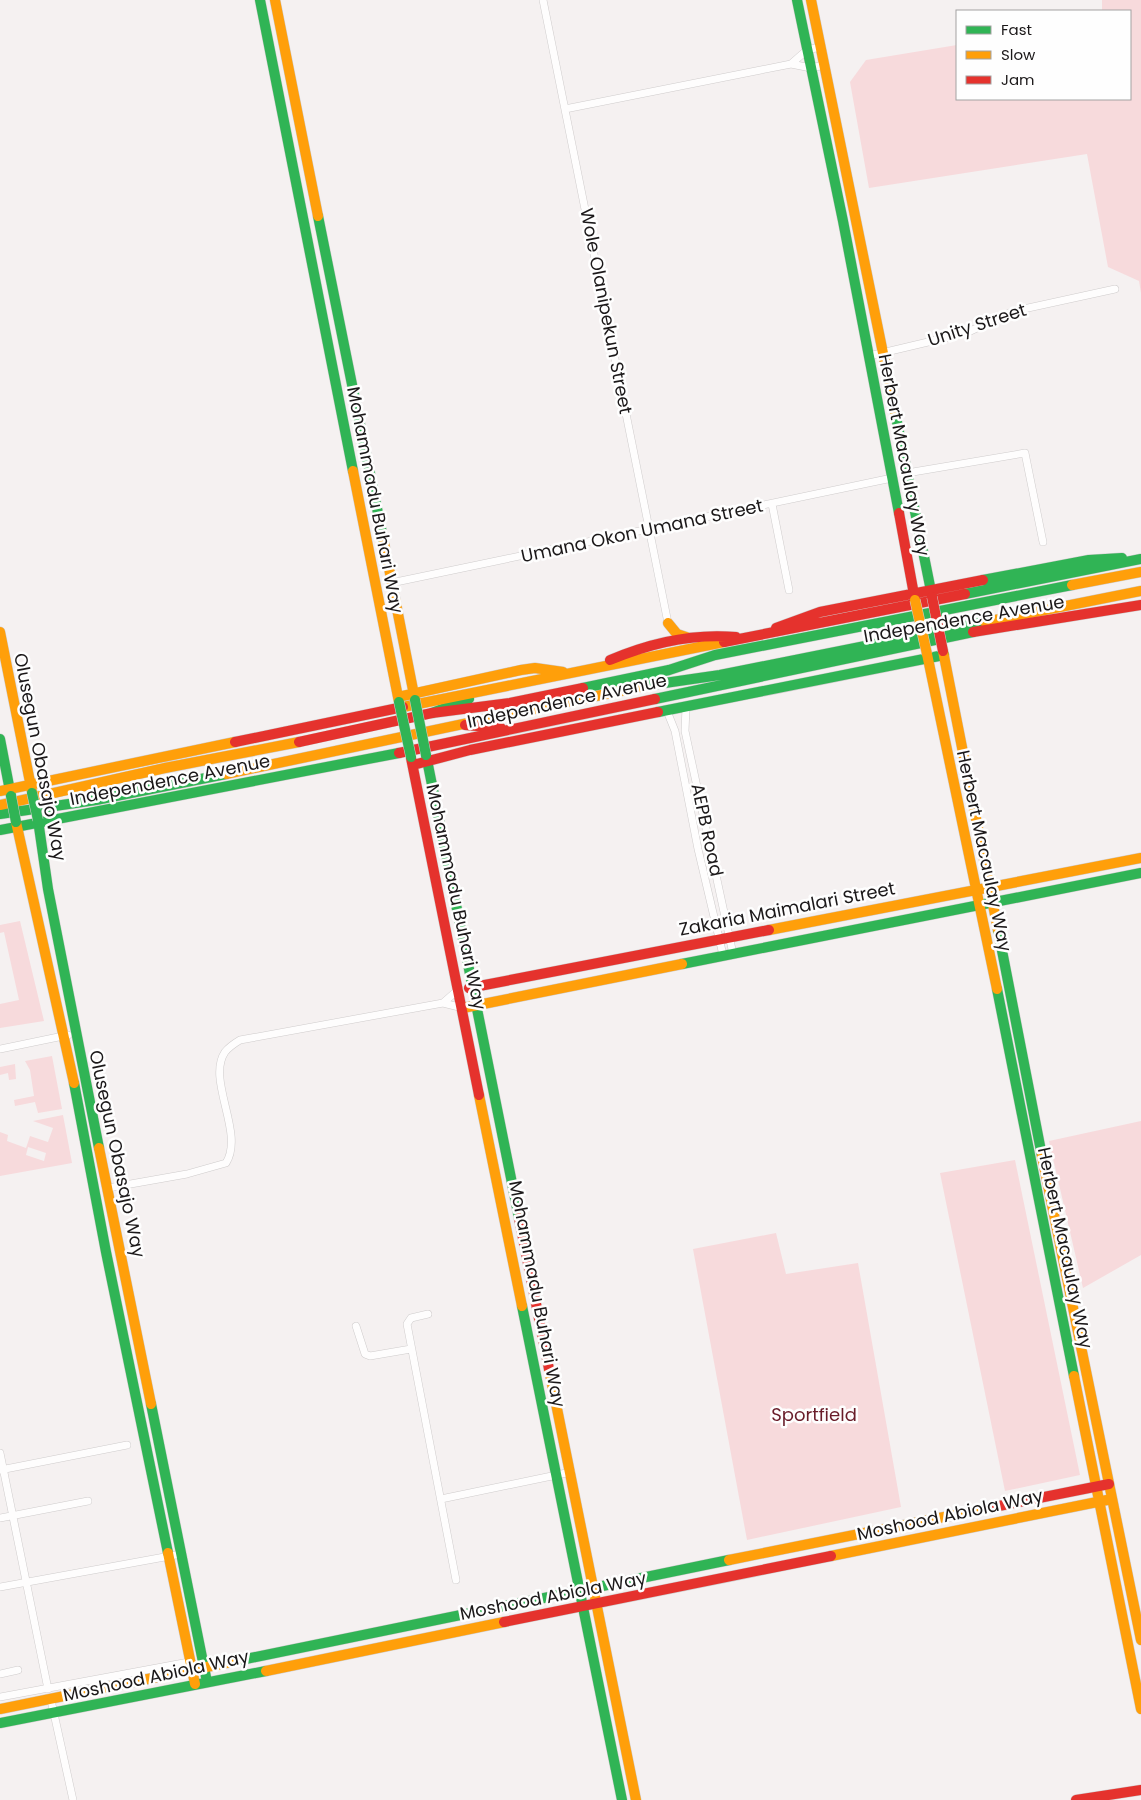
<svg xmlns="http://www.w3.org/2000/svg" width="1141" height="1800" font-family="Poppins,sans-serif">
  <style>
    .green { fill: #f7dadc; fill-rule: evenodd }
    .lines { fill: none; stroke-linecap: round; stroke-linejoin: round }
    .street-casing { stroke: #cfcccc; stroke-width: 8 }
    .fast-casing { stroke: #cfcccc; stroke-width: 11 }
    .slow-casing { stroke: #cfcccc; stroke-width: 11 }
    .jam-casing { stroke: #cfcccc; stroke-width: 11 }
    .street { stroke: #fefdfd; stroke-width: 7 }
    .fast { stroke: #30b455; stroke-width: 10 }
    .slow { stroke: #ff9f0a; stroke-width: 10 }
    .jam { stroke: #e5322d; stroke-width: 10 }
    .fast-bridge-casing { stroke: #cfcccc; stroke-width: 11; stroke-linecap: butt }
    .slow-bridge-casing { stroke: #cfcccc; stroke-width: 11; stroke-linecap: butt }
    .jam-bridge-casing { stroke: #cfcccc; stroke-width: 11; stroke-linecap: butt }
    .fast-bridge { stroke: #30b455; stroke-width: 10 }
    .slow-bridge { stroke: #ff9f0a; stroke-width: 10 }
    .jam-bridge { stroke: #e5322d; stroke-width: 10 }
    .labels { text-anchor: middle; stroke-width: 5; stroke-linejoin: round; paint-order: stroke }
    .street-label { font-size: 18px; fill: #1b1819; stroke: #fefefe }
    .park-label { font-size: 18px; fill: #691d2a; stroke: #fefefe }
  </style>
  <rect width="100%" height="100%" fill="#f5f1f1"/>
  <!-- green -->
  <path class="green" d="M1102,0H1141V293L1139,281L1108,267L1087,154L869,188L850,82L866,60L957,45V99H1130V11H1102Z
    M20,921L44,1021L0,1028V1004L19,1000L4,932L0,933V925Z
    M52,1056L62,1109L38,1113L35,1102L15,1106L14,1100L34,1096L30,1070L25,1061Z
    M15,1064L16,1079L9,1080L8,1073L0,1075V1067Z
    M63,1115L72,1163L0,1176V1132L8,1135L7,1141L26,1148L30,1136L48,1142L53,1128L33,1121ZM28,1147L46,1153L44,1161L26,1155Z
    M1141,1121V1255L1083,1288L1049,1141Z
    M1015,1160L1080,1475L1005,1491L940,1173Z
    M776,1233L786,1274L858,1263L901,1507L747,1540L693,1249Z"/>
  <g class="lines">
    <defs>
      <path id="street" d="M543,0L668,623
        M791,64L807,50L820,47
        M565,109L791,64L811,68L824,65
        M869,356L966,333L1014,311L1115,289
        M907,473L1025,453L1043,542
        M772,504L789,590
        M391,583L892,478
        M686,707L685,731L733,954
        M667,711L675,731L698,849L723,955
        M443,1003L459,989
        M0,1049L68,1035
        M108,1188L187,1174L226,1163C245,1133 206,1080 225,1052C229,1047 235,1043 240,1040L443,1003L463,1008
        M428,1314L411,1318L407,1324L456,1580
        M356,1326L365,1354L370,1356L411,1349
        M0,1453L48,1689
        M0,1470L127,1445
        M441,1499L571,1472
        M0,1518L88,1501
        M0,1587L181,1554
        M0,1674L18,1670
        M0,1697L189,1662
        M51,1700L73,1800"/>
      <path id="fast" d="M260,0L353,471
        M797,0L843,221L899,513
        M318,216L384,543
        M895,412L932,596
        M983,580L1089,560L1122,558
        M965,594L1141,559
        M644,686L720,675L985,622
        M583,688L669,670L715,655L1072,585
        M655,699L973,632
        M658,712L944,655
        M432,713L469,699
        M0,739L11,796
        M426,755L519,1218
        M0,814L96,800L226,774
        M38,820L48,889L99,1148
        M0,830L399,753
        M998,930L1042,1156
        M682,964L1141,873
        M997,989L1074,1376
        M74,1083L106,1252L168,1553
        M522,1306L622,1800
        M151,1404L207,1682
        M236,1661L729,1560
        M0,1723L266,1671"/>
      <path id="slow" d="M275,0L318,216
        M811,0L895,412
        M353,471L399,702
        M384,543L415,700
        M1072,585L1141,572
        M985,622L1141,591
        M668,623L677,634L689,638
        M0,632L32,792
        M943,651L998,930
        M927,654L997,989
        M398,697L521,670L535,668L563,672
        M403,707L724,642
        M226,774L644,686
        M0,791L235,742
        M0,805L165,768L299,742
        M16,822L74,1083
        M769,930L1141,858
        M463,1008L682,964
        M479,1095L522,1306
        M99,1148L151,1404
        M1042,1156L1141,1640
        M549,1369L636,1800
        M1074,1376L1141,1709
        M168,1553L195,1684
        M831,1556L1112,1499
        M729,1560L994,1507
        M266,1671L504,1622
        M0,1709L236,1661"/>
      <path id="jam" d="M899,513L915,600
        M776,628L820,612L983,580
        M973,632L1141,605
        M724,642L965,594
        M610,660C650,643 692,633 736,637
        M465,725L501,728
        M235,742L403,707
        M299,742L432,713L510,703L583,688
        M399,753L655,699
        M411,758L479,1095
        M413,765L470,750L658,712
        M469,988L769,930
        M519,1218L549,1369
        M994,1507L1109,1484
        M504,1622L831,1556
        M1076,1800L1141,1790"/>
    </defs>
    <!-- street casing -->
    <use href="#street" class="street-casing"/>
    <!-- fast casing -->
    <use href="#fast" class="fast-casing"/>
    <!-- slow casing -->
    <use href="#slow" class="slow-casing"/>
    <!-- jam casing -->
    <use href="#jam" class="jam-casing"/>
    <!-- street -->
    <use href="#street" class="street"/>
    <!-- fast -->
    <use href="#fast" class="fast"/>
    <!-- slow -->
    <use href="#slow" class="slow"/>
    <!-- jam -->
    <use href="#jam" class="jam"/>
    <defs>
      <path id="fast-bridge" d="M415,700L426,755
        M399,702L411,757
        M32,793L38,820
        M11,796L16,822"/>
      <path id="slow-bridge" d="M915,600L927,654"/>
      <path id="jam-bridge" d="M932,597L943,651"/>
    </defs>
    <!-- fast-bridge casing -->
    <use href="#fast-bridge" class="fast-bridge-casing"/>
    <!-- slow-bridge casing -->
    <use href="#slow-bridge" class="slow-bridge-casing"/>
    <!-- jam-bridge casing -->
    <use href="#jam-bridge" class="jam-bridge-casing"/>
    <!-- fast-bridge -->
    <use href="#fast-bridge" class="fast-bridge"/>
    <!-- slow-bridge -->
    <use href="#slow-bridge" class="slow-bridge"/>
    <!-- jam-bridge -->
    <use href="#jam-bridge" class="jam-bridge"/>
  </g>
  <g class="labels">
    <!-- street labels -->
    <g class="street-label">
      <text transform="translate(606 311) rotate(79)" y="6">Wole Olanipekun Street</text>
      <text transform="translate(977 325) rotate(-18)" y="6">Unity Street</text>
      <text transform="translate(904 455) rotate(79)" y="6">Herbert Macaulay Way</text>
      <text transform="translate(375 500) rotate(79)" y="6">Mohammadu Buhari Way</text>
      <text transform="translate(642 531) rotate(-12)" y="6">Umana Okon Umana Street</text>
      <text transform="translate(964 619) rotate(-10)" y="6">Independence Avenue</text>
      <text transform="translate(567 701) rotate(-12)" y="6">Independence Avenue</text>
      <text transform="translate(40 757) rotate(79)" y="6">Olusegun Obasajo Way</text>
      <text transform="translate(170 780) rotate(-11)" y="6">Independence Avenue</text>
      <text transform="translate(707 830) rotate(78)" y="6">AEPB Road</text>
      <text transform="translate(984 851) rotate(78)" y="6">Herbert Macaulay Way</text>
      <text transform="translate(456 897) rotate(78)" y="6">Mohammadu Buhari Way</text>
      <text transform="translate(787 909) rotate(-11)" y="6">Zakaria Maimalari Street</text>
      <text transform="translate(117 1154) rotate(78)" y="6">Olusegun Obasajo Way</text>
      <text transform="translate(1065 1248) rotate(78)" y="6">Herbert Macaulay Way</text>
      <text transform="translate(537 1294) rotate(79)" y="6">Mohammadu Buhari Way</text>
      <text transform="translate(950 1515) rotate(-12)" y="6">Moshood Abiola Way</text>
      <text transform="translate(553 1596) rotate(-11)" y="6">Moshood Abiola Way</text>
      <text transform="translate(156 1676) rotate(-12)" y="6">Moshood Abiola Way</text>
    </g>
    <!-- park labels -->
    <g class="park-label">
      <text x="814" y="1421">Sportfield</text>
    </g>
  </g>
  <!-- legend -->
  <rect x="956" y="10" width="175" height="90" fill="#fefefe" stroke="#a3a2a2"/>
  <rect x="966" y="26" width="25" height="8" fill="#30b455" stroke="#a3a2a2"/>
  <text x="1001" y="35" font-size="15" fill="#1b1819">Fast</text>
  <rect x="966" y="51" width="25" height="8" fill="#ff9f0a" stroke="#a3a2a2"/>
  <text x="1001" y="60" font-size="15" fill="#1b1819">Slow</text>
  <rect x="966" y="76" width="25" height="8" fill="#e5322d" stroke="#a3a2a2"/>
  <text x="1001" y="85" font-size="15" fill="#1b1819">Jam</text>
</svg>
